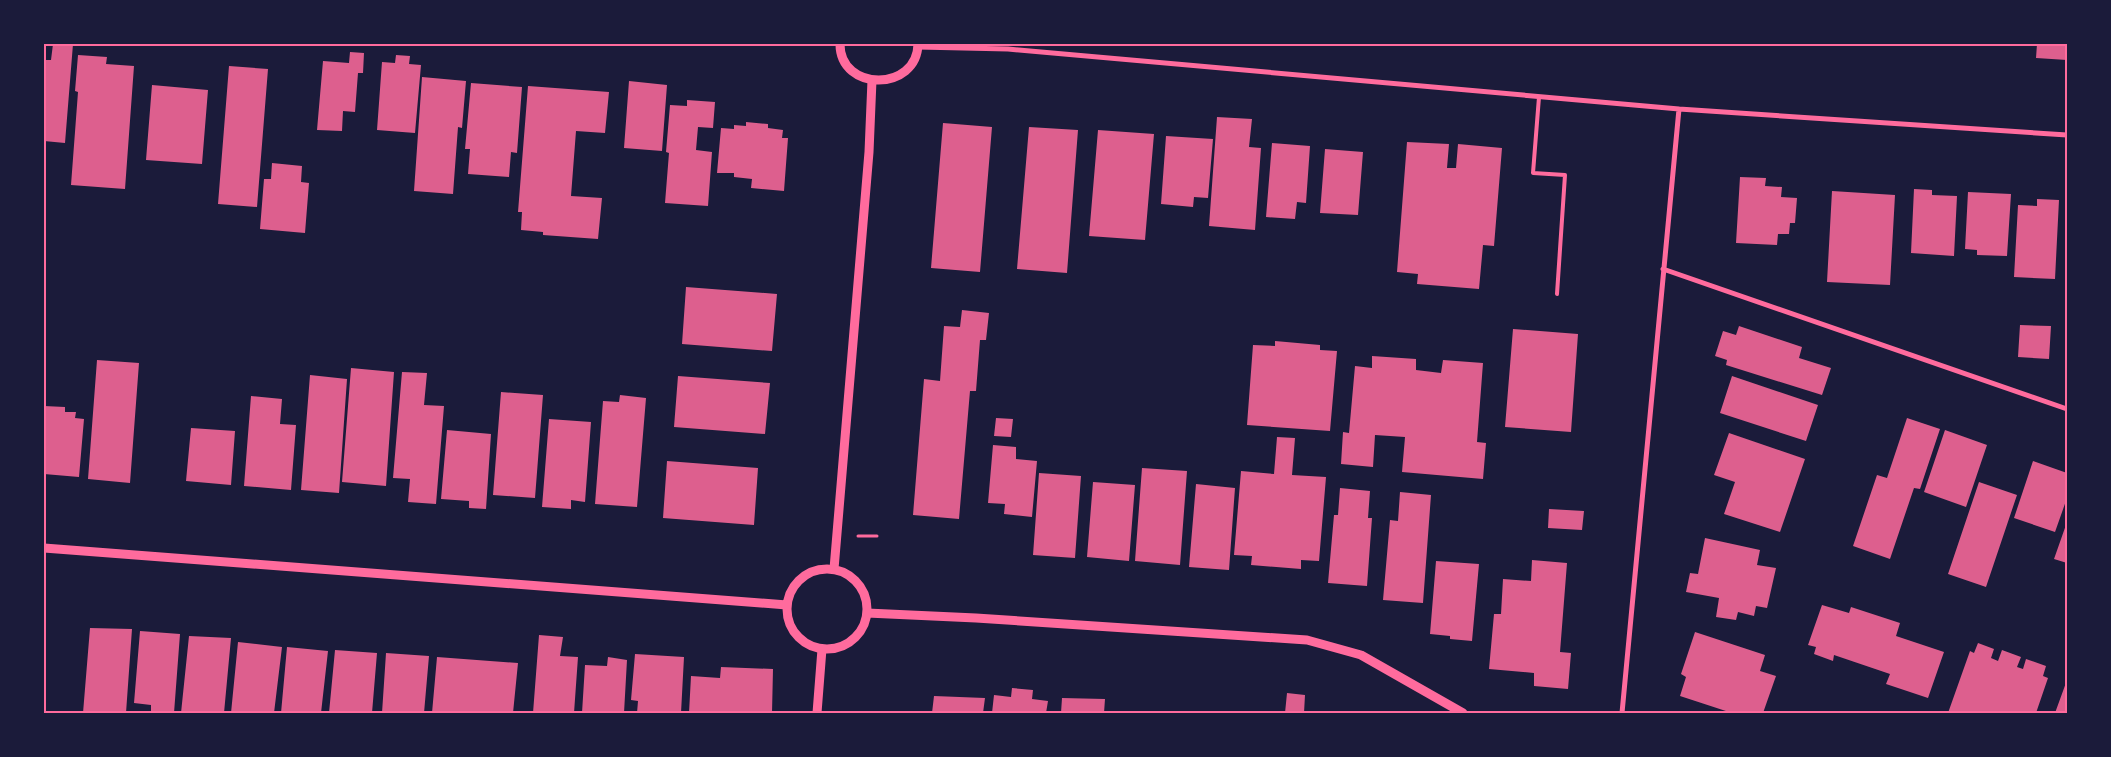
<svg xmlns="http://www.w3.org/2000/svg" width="2111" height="757" font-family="'Work Sans',sans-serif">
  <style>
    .building { fill: #dd5f8e }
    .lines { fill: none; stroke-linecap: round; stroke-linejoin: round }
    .path { stroke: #ff6b9d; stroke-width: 3 }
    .service { stroke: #ff6b9d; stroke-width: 4 }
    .minor { stroke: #ff6b9d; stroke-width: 5 }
    .tertiary { stroke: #ff6b9d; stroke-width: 9 }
    .neatline { fill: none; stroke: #ff6b9d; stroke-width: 2 }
  </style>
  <rect width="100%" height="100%" fill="#1b1b3a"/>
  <!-- building -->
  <path class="building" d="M53,44H73L65,143L44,141V60H51Z
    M2037,44H2067V60L2036,58Z
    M350,52L364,53L363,73H358L355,112L343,111L342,131L317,130L323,61L349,63Z
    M78,55L107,57L106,64L134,66L125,189L71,185L78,92L75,91Z
    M396,55L410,56L409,64L421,65L415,133L377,130L382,62L395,63Z
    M229,66L268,69L257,207L218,204Z
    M422,77L466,81L462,128L458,127L453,194L414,191Z
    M629,81L667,85L662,151L624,148Z
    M471,83L522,87L517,153L511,152L509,177L468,174L470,149H465Z
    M152,85L208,90L202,164L146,160Z
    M528,86L609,92L605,133L576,131L571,196L602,198L598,239L543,235V232L521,230L522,212H518Z
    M687,100L715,102L713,128L698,127L696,150L712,152L708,206L665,203L669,153L666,152L670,105L687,106Z
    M1217,117L1252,119L1249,147L1261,148L1255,230L1209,226Z
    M746,122L768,124V128L783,130L782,138H788L784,191L751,188L752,179L734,177V173H717L721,128L734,129V125L746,126Z
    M943,123L992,127L980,272L931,268Z
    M1029,127L1078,130L1067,273L1017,269Z
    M1098,130L1154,134L1145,240L1089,236Z
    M1166,136L1213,139L1208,198L1194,197L1193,207L1161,204Z
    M1407,142L1449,144L1447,168H1456L1458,144L1502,148L1494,246L1483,245L1479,289L1417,284L1418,274L1397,272Z
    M1272,143L1310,146L1306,203L1297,202L1295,219L1266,217Z
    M1325,149L1363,152L1358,215L1320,213Z
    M272,163L302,166L301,182L309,183L305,233L260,229L264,179H271Z
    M1740,177L1766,178L1765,186L1782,187L1781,197L1797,198L1795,223H1790L1789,234H1778L1777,245L1736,243Z
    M1914,189L1932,190V195L1957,196L1954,256L1911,253Z
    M1832,191L1895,195L1890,285L1827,282Z
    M1968,192L2011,194L2007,256L1977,255V250L1965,249Z
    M2037,199L2059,200L2055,279L2014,277L2018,205L2037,206Z
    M686,287L777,294L772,351L682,344Z
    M962,310L989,313L986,340H980L976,391H970L959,519L913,515L924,379L940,381L944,326L960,327Z
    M2020,325L2051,326L2049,359L2018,357Z
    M1739,326L1802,347L1799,358L1831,368L1822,395L1726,365L1727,360L1715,356L1723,331L1736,335Z
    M1513,329L1578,334L1571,432L1505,427Z
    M1275,341L1320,345V350L1337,351L1330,431L1247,425L1253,345L1275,346Z
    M1372,356L1416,359V370L1441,373L1443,360L1483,363L1477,442L1486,443L1483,479L1402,472L1405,437L1375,435L1373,467L1341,464L1343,432L1349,433L1355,366L1372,368Z
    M97,360L139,363L130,483L88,479Z
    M351,368L394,372L386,486L342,482Z
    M402,372L427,373L424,405L444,406L436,504L408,502L410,479L393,478Z
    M310,375L347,379L339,493L301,490Z
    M678,376L770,383L765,434L674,427Z
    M1732,376L1818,405L1806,441L1720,413Z
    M501,392L543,395L535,498L493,495Z
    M620,395L646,398L637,507L595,504L603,401L619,402Z
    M251,396L282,399L280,424L296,425L291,490L244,486Z
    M44,406L65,407V412H76L75,418L84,419L79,477L44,474Z
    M996,418L1013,419L1011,437L994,436Z
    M1907,418L1940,429L1920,489L1914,488L1890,559L1853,546L1877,475L1887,478Z
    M549,419L591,422L585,502L571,500V509L542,507Z
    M191,428L235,431L231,485L186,481Z
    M447,430L491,434L486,509L469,508V501L441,499Z
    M1945,430L1987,445L1966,507L1924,492Z
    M1729,433L1805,459L1780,532L1724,514L1735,482L1714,475Z
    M1277,437L1295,438L1292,475L1326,477L1319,561L1301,560V569L1251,565L1252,556L1234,555L1241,471L1274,474Z
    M993,445L1016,447V459L1037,461L1032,517L1004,514L1005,504L988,503Z
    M667,461L758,468L754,525L663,518Z
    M2033,461L2067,473V498L2055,532L2014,518Z
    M1142,468L1187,471L1180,565L1135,561Z
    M1039,473L1081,476L1075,558L1033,555Z
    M1093,482L1135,485L1129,561L1087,557Z
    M1979,482L2017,495L1986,587L1948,574Z
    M1196,484L1235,488L1229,570L1189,567Z
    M1340,488L1370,491L1368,518H1372L1367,586L1328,583L1334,515H1338Z
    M1400,492L1431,495L1423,603L1383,600L1390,520L1398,521Z
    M1549,509L1584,511L1582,530L1548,528Z
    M2067,522V563L2054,559Z
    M1705,538L1760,550L1757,565L1776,568L1767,608L1756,606L1754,616L1738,612L1736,620L1716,617L1719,598L1686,592L1690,573L1698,574Z
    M1532,560L1567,563L1560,652L1571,653L1568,689L1534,686V673L1489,669L1494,614H1501L1503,579L1531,581Z
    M1436,561L1479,564L1472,641L1450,639V636L1430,634Z
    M1822,605L1849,613L1851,607L1900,623L1896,636L1944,652L1928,698L1886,684L1890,674L1834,655L1833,661L1814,654L1816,647L1808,645Z
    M90,628L132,629L126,713H83Z
    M140,631L180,634L174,713H151V705L134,703Z
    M1695,632L1765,655L1760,671L1776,676L1763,713H1732L1680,696L1686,677L1681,674Z
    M539,635L563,637L560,656L578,657L574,713H533Z
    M189,636L231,638L224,713H181Z
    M238,642L282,647L274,713H231Z
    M1978,643L1994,649L1991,658L1998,661L2002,650L2021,657L2017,667L2023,669L2026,659L2046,666L2043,676L2048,678L2036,713H1948L1970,651L1974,653Z
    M287,647L328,651L321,713H281Z
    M335,650L377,653L372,713H329Z
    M386,653L429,656L424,713H382Z
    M635,654L684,657L681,713H637L638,701L631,700Z
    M437,657L518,663L513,713H432Z
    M608,657L627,660L624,713H582L585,665L607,666Z
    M721,667L773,669L772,713H689L691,676L720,678Z
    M2067,680V713H2055Z
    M1012,688L1033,690L1032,699L1048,701L1046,713H992L994,695L1011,697Z
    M1287,693L1305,695L1304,713H1285Z
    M934,696L985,698L983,713H932Z
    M1062,698L1105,699L1104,713H1061Z"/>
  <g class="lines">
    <!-- path -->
    <path class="path" d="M858,536H877"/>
    <!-- service -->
    <path class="service" d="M1539,97L1533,173L1565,175L1557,294"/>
    <!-- minor -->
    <path class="minor" d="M918,47L1008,49L1679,109L2067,135
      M1663,269L2067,409
      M1622,713L1679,109"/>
    <!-- tertiary -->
    <path class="tertiary" d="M840,44C840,92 917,92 918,44
      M44,548L787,605
      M834,569L869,152L872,80
      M787 609a40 40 0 1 1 80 0a40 40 0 1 1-80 0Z
      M867,613L976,618L1307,640L1361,655L1463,713
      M817,713L822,649"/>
  </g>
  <!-- border -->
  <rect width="2111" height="757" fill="none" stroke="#1b1b3a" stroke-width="90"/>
  <rect x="45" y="45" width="2021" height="667" class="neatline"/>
</svg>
